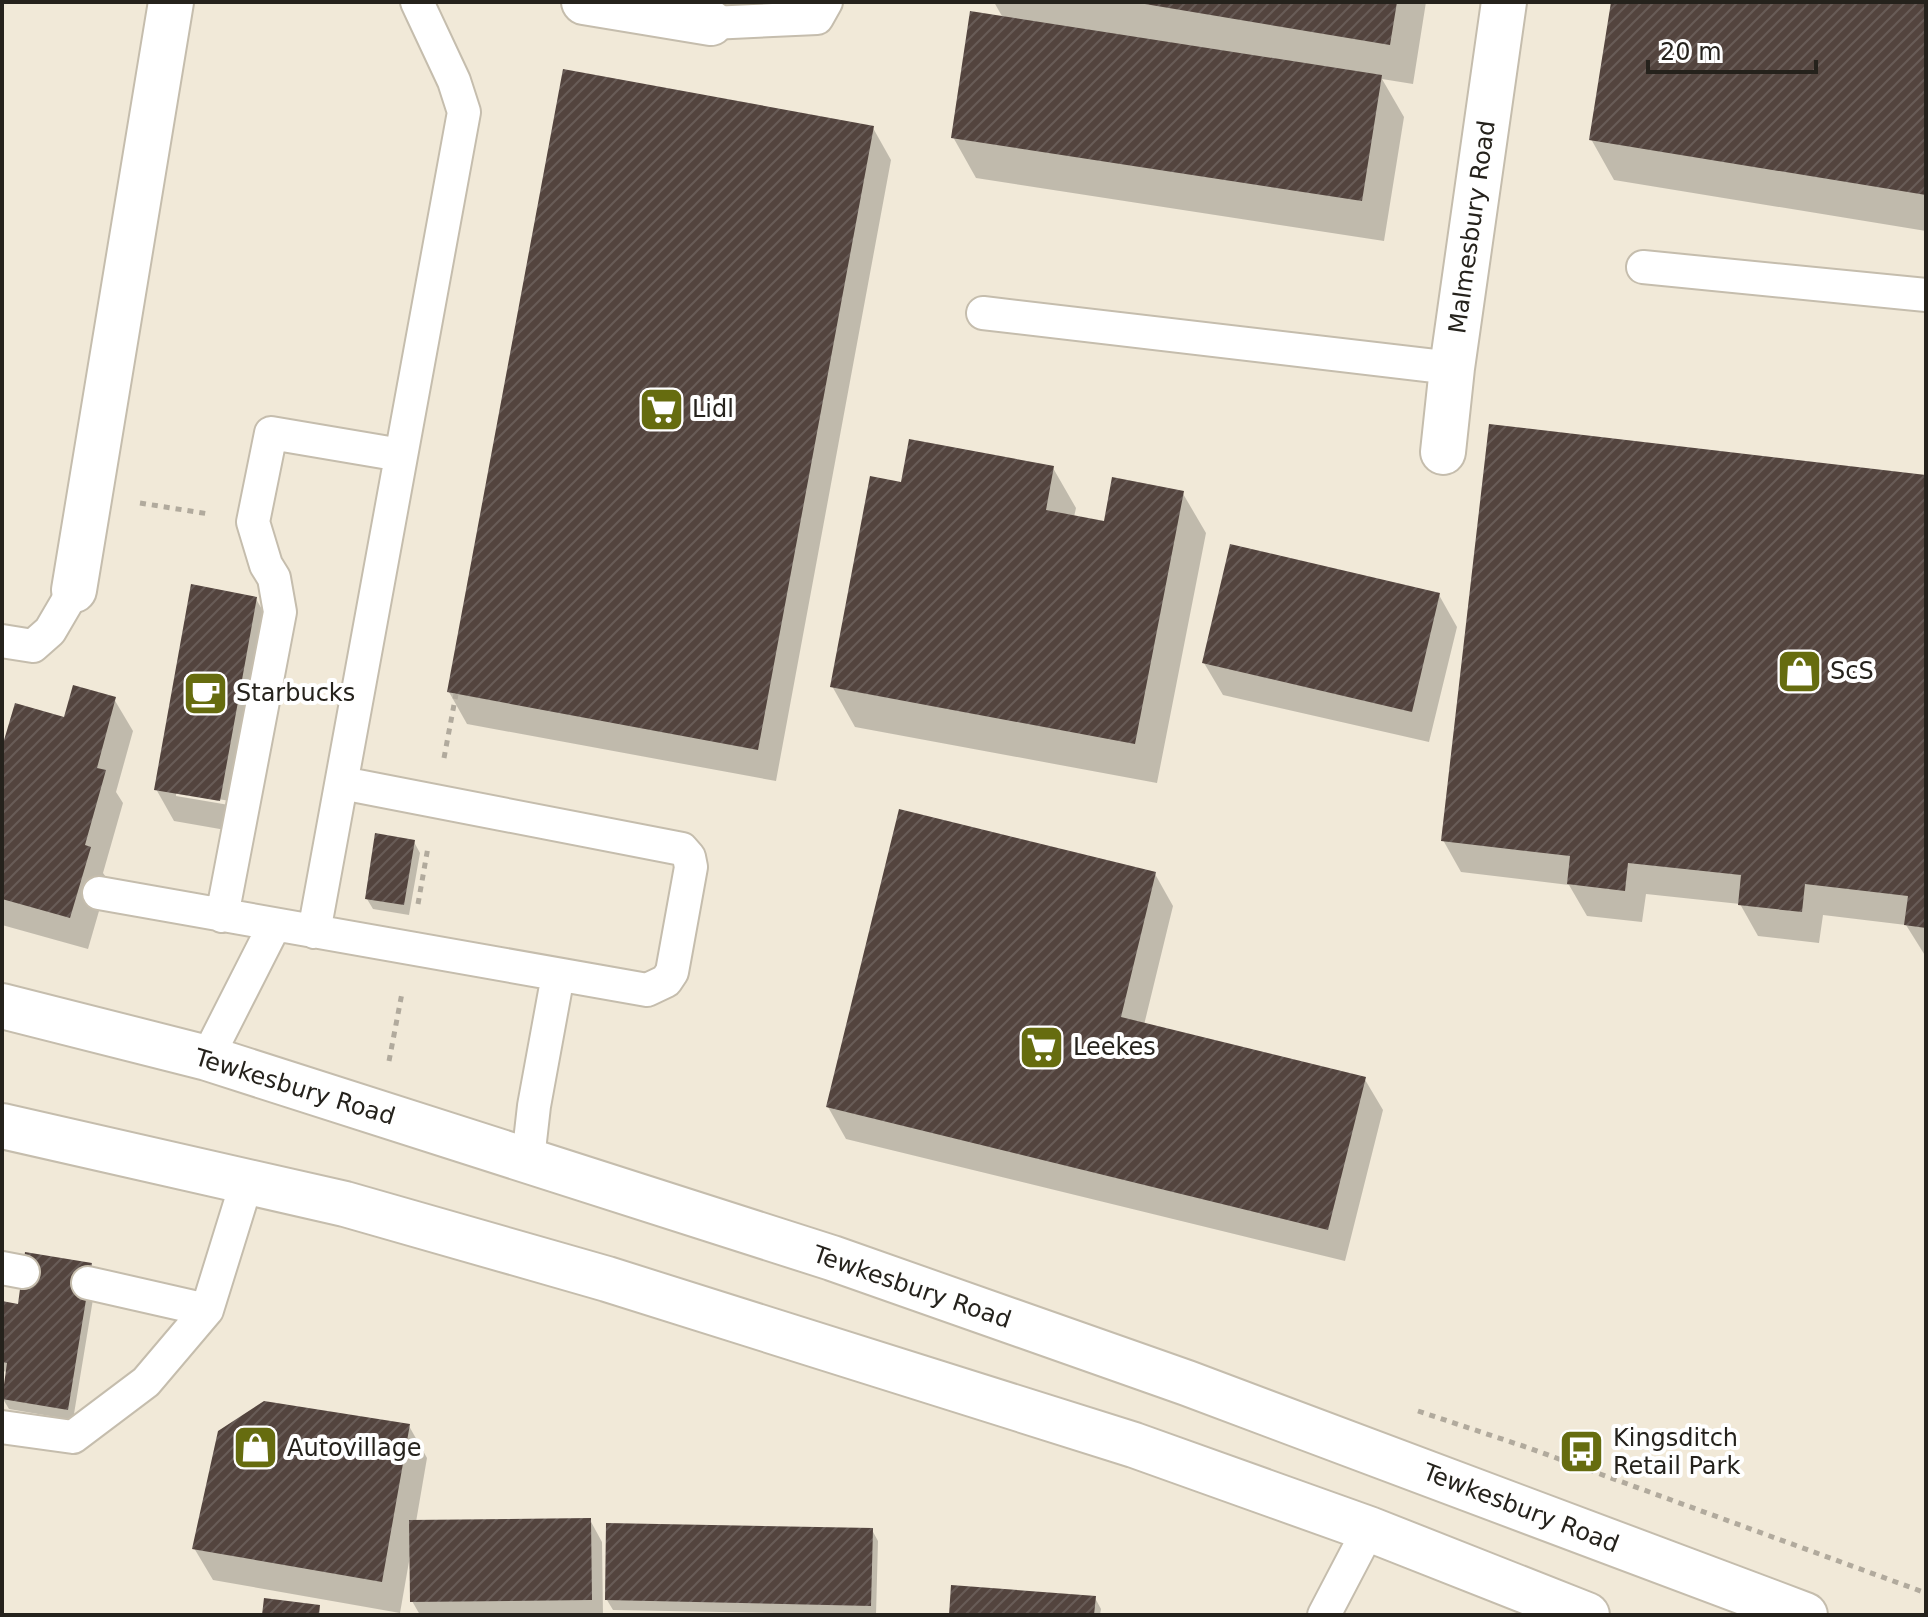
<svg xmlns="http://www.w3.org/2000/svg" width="1928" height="1617" font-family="'DejaVu Sans',sans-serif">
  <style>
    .shadow { fill: #0003; fill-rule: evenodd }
    .building { fill: url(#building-hatch) }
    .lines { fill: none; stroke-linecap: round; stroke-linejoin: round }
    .lane-casing { stroke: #c5bdad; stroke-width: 36 }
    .street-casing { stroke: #c5bdad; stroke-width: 48 }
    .highway-casing { stroke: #c5bdad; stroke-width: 48 }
    .path { stroke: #b1aa9d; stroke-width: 5; stroke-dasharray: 6 6; stroke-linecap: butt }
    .lane { stroke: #fff; stroke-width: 32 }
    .street { stroke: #fff; stroke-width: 44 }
    .highway { stroke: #fff; stroke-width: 44 }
    .labels { text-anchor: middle; stroke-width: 8; stroke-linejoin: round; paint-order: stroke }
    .street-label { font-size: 24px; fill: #25221c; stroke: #fff }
    .poi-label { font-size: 24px; fill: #25221c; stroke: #fff; text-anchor: start }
  </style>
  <defs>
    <pattern id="building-hatch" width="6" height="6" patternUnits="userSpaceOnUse" patternTransform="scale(2)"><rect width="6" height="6" fill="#53443e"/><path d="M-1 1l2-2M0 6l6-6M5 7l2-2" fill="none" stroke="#685c57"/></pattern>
  </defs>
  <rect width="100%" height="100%" fill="#f1e9d8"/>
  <!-- shadow -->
  <path class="shadow" d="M994,2H1426L1413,84L1382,79L1404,117L1384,241L976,178L953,137L1003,18Z
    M1613,2H1926V231L1614,180L1591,139Z
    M873,128L891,160L776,781L467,724L449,692Z
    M1053,468L1076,508L1074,517L1105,523L1182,492L1206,533L1157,783L855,727L832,686L903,484Z
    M1926,477V957L1906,925L1823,915L1819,943L1758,936L1740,904L1646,894L1642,922L1587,916L1569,885L1461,872L1443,840Z
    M1439,595L1457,627L1429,742L1223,695L1204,663Z
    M256,599L274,630L237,832L174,821L156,789ZM176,792L230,801L229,805L176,796Z
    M114,699L133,731L116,792L123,803L103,873L108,880L88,949L2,925V755Z
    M414,842L420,853L409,915L373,909L367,899Z
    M1155,874L1173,906L1144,1025L1364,1078L1383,1110L1345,1261L846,1139L828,1107Z
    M91,1265L97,1275L73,1420L9,1409L3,1399L8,1372L2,1371V1304L19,1306Z
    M409,1426L427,1458L416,1522L590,1520L602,1542L603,1615H420L412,1601L410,1556L400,1613L213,1580L194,1548Z
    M872,1530L878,1541L876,1615L613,1610L607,1600Z
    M1095,1598L1101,1609L1100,1615H951Z"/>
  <!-- building -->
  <path class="building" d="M1133,2H1397L1390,45Z
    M1611,2H1926V195L1589,140Z
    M970,11L1382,75L1362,201L951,138Z
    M563,69L874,126L758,750L447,692Z
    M1489,424L1926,475V928L1904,925L1908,896L1805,884L1802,912L1738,905L1741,875L1628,863L1625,891L1567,884L1570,856L1441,841Z
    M909,439L1054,466L1046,510L1104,521L1112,477L1184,491L1135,744L830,687L870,476L901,482Z
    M1230,544L1440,593L1412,712L1202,663Z
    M191,584L257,597L220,801L154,790Z
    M73,685L116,697L97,768L106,770L85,845L91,847L70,918L2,899V747L15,703L64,717Z
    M899,809L1156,872L1121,1017L1366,1077L1328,1230L826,1107Z
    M375,833L415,840L404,905L365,899Z
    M25,1252L92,1263L68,1410L2,1399L7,1363L2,1362V1301L18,1304Z
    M264,1401L410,1424L382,1582L192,1549L218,1431Z
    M591,1518L592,1600L410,1602L409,1520Z
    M606,1523L873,1528L871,1606L605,1600Z
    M951,1585L1096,1596L1094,1615H949Z
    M264,1598L320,1605L319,1615H262Z"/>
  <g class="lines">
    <defs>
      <path id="lane" d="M711,23L817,18L826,2
        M1643,267L1926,295
        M983,313L1452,368
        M2,641L33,646L50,631L74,590
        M99,893L647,990L666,981L672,972L691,867L689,857L682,849L342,783
        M222,916L280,612L274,578L266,565L253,522L271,433L401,455
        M314,932L464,112L454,81L417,2
        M207,1058L274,926
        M528,1159L534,1106L558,975
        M2,1268L23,1272
        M88,1283L207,1310L247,1181
        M2,1427L73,1437L146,1382L207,1310
        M1324,1615L1369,1529"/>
      <path id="street" d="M584,2L711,23
        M1443,452L1452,368L1504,2
        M74,590L171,2"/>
      <path id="highway" d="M2,1006L207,1058L832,1258L1187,1383L1805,1615
        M2,1126L345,1204L607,1279L1134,1445L1369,1529L1587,1615"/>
    </defs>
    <!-- lane casing -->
    <use href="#lane" class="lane-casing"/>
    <!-- street casing -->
    <use href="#street" class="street-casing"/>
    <!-- highway casing -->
    <use href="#highway" class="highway-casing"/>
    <!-- path -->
    <path class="path" d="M140,503L209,514
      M444,758L456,694
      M418,904L428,847
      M389,1061L402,993
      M1418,1411L1529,1448L1926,1593"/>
    <!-- lane -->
    <use href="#lane" class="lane"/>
    <!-- street -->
    <use href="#street" class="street"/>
    <!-- highway -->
    <use href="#highway" class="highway"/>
  </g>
  <!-- icons -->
  <defs>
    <symbol id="supermarket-square" viewBox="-11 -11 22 22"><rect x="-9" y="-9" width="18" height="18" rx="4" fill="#666c0f" stroke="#fff"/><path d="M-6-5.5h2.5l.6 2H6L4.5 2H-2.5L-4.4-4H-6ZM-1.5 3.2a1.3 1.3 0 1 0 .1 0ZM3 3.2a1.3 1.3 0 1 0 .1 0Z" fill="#fff"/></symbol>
    <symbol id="shop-square" viewBox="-11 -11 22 22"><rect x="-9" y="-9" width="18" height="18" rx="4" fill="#666c0f" stroke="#fff"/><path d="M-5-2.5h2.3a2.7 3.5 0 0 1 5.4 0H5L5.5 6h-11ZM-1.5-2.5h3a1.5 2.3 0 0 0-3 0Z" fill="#fff"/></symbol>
    <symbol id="cafe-square" viewBox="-11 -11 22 22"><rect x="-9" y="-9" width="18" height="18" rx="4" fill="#666c0f" stroke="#fff"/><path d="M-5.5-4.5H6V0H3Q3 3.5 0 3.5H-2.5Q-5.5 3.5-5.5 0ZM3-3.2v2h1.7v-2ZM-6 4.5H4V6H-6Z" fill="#fff"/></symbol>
    <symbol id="bus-square" viewBox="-11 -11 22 22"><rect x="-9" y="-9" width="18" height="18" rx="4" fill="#666c0f" stroke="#fff"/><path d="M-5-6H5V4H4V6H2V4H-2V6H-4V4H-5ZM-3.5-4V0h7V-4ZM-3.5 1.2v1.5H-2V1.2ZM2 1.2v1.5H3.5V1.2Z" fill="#fff"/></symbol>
  </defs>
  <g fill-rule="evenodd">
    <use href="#supermarket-square" x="636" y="384" width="51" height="51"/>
    <use href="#shop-square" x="1774" y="646" width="51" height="51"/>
    <use href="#cafe-square" x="180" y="668" width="51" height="51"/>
    <use href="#supermarket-square" x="1016" y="1022" width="51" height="51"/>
    <use href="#shop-square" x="230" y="1422" width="51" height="51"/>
    <use href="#bus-square" x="1556" y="1426" width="51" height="51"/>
  </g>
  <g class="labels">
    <!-- street labels -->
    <g class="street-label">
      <text transform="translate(1472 227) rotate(-82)" y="8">Malmesbury Road</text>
      <text transform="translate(295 1087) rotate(17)" y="8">Tewkesbury Road</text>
      <text transform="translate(912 1287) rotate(19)" y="8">Tewkesbury Road</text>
      <text transform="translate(1521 1508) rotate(21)" y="8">Tewkesbury Road</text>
    </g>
    <!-- poi labels -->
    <g class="poi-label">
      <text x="692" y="417">Lidl</text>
      <text x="1830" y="679">ScS</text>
      <text x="236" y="701">Starbucks</text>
      <text x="1073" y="1055">Leekes</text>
      <text x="1613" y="1446">Kingsditch<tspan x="1613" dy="28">Retail Park</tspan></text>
      <text x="287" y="1456">Autovillage</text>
    </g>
  </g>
  <!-- border -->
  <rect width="1928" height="1617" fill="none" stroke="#25221c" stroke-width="8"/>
  <!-- scale -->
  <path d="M1648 60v12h168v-12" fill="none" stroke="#25221c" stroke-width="4"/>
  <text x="1660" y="60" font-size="24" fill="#25221c" stroke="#ffffff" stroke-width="6" paint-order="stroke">20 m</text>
</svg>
